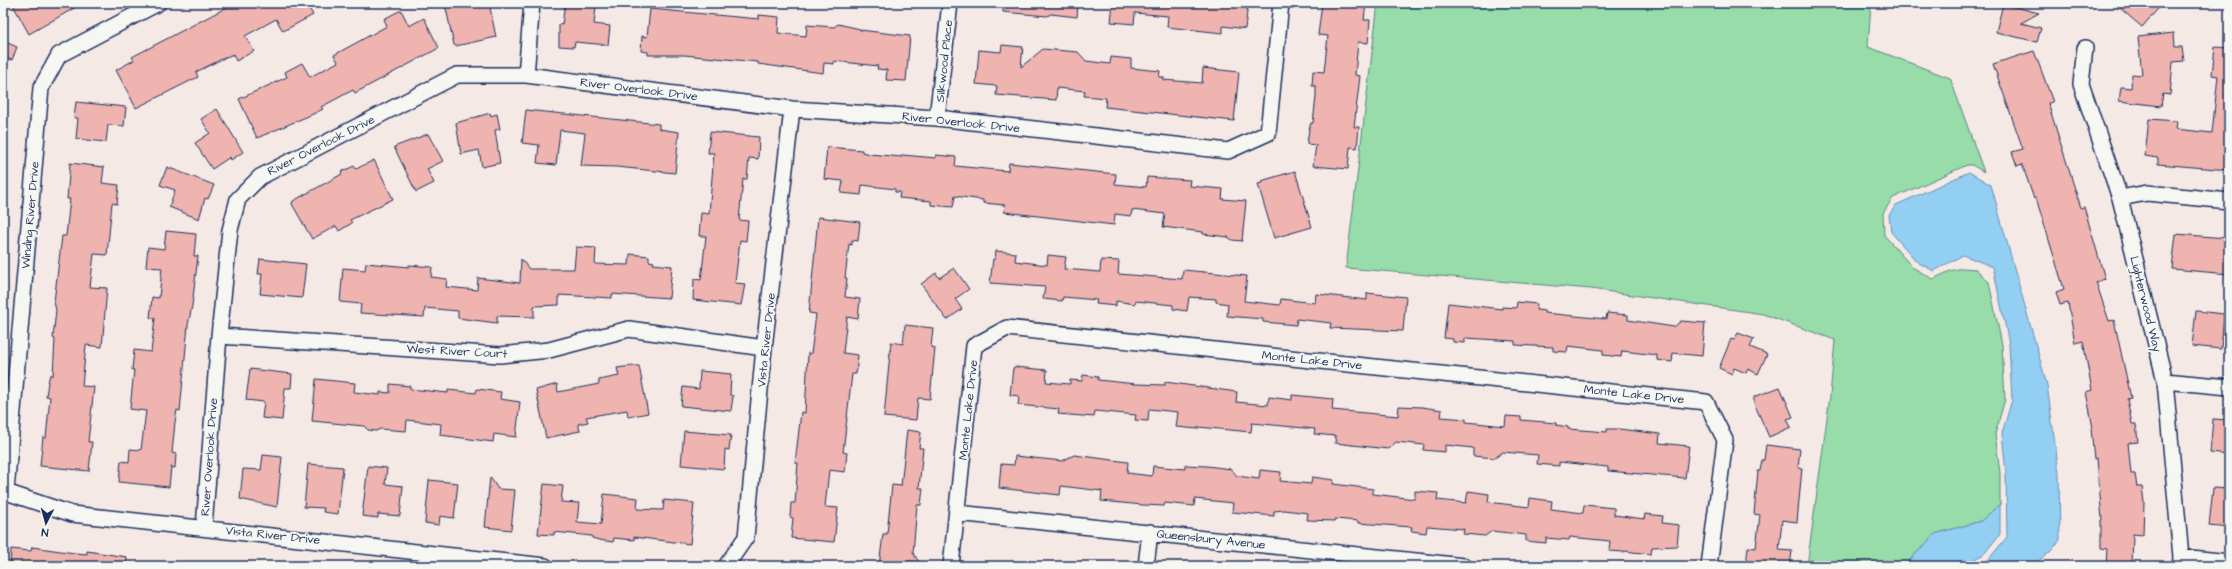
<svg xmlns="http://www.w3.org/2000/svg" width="2232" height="569" font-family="'Architects Daughter',sans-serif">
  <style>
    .green { fill: #97dca9; stroke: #598684 }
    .water { fill: #93cff3; stroke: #638fb7 }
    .building { fill: #f0b4b0; stroke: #1b2f5e }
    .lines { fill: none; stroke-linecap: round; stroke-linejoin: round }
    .minor-casing { stroke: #1b2f5e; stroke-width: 18 }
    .minor { stroke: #f6f6f2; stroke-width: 15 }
    .labels { text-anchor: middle; stroke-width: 4; stroke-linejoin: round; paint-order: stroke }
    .street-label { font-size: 12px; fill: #1b2f5e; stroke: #f6f6f2 }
  </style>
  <rect width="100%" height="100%" fill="#f5e9e5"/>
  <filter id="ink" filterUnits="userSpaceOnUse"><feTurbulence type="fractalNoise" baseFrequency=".025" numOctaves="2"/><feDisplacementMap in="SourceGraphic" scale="8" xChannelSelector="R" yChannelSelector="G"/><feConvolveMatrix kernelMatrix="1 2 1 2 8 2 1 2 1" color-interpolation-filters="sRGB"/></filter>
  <g filter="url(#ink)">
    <!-- green -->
    <path class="green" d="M1378,3H1871L1868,47L1950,78L1984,172L1972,165H1967L1893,198L1883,213L1884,235L1912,267L1933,279L1950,271L1962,268L1976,269L1989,282L2002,345L2005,399L1995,434L2000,473V504L1981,521L1935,534L1904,566H1807L1830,396L1835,340L1763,314L1591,289L1346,268Z"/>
    <!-- water -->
    <path class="water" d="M1969,172L1991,185L2047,385L2059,473L2060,540L2050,552L2032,566H1979L1988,560L2007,537L2006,473L2002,433L2012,400L2009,344L1993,267L1963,255L1934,271L1917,262L1891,232L1889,215L1896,205Z
      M2000,504V534L1984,554L1964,566H1904L1935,534L1981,521Z"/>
    <!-- building -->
    <path class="building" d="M12,3H83L29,34Z
      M235,3H306L313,15L283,31L276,19L245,36L254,51L236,61L233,54L218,61L196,72L198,77L136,108L116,70L134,60L132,57Z
      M451,3H489L496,37L456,46L454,45L445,4Z
      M565,3L596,6L594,24L610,26L608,45L575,42L574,47L559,46V24L562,25Z
      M1003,3H1078L1077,17L1051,14L1047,16L1003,12Z
      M1113,3H1248L1245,29L1223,26V33L1167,27L1168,16L1135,13L1134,24L1111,22Z
      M1322,3H1366L1364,20H1370L1368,43L1358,42L1355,75L1360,76L1354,127H1359L1357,148L1350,147L1348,169L1313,166L1316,145L1307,144L1309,129L1311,123H1313L1316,97V86H1312L1313,71L1324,72L1328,36L1318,35Z
      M2114,3H2163L2142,27Z
      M2003,4L2039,13L2021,23L2041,28L2037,42L1996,32Z
      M650,9L759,19V15L779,17L778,33L806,36L807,25L834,27L838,24L860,29V30L910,36L906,81L886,80L887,70L877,69L878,66L834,61V64L824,63L823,73L758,64V62L684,55H648V52L641,51L642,36L647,37Z
      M401,10L409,26L424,18L439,48L355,93L353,90L321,107L323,109L313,114L257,138L239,99L287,77L285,72L302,63L310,77L338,62L334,55L387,26L384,19Z
      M2174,33L2175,47H2182L2184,61L2173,62L2170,95L2163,94L2161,106L2119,101L2121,87L2131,88L2132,74L2142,75L2138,37Z
      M3,41L17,47L12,60L3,57Z
      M1002,45L1023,47L1021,67L1043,49L1078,52L1086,61L1110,64L1111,57L1131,59V68L1160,71L1159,77H1164L1163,80L1202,83L1203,68L1239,72L1234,121L1105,107L1106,98L1084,96L1085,91L1057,88L1056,100L996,95L997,86L976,84L979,50L1001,52Z
      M2215,47L2229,48V170L2158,164V158L2145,156L2149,119L2177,121L2176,129L2212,133L2218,76L2212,75Z
      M2034,51L2053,102L2048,103L2063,151L2081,208L2084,207L2105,279L2096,282L2109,321L2114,320L2131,398L2127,399L2132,424H2136L2138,442L2128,443L2131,474H2135L2137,487H2142L2144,502L2143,535L2133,534L2132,566H2106L2107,549L2101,548V520H2102L2097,458L2094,459L2091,428H2093L2086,392L2092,390L2083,341L2075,343L2068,303L2060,305L2056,292L2064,289L2036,198L2034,199L2022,164L2017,166L2012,152L2023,149L1993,64Z
      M76,102L126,107L124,126L108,125L106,142L76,139L78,118H74Z
      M217,109L243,152L231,160L230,157L212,169L195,143L210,133L201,119Z
      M526,110L659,124V129L679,132L675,173L617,167L581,166L585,133L560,130L556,165L537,163L539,145L522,143Z
      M490,113L491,116L497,114L500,129L495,130L500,163L482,167L479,150L461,154L456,123Z
      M710,132L759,137L758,159L749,158L747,179H743L739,220L748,221L746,241L740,240L735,283L745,284L741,305L693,300L694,279L701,280L706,236H699L701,213L709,214L714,153H708Z
      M428,134L443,161L427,169L434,183L416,192L394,147Z
      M827,147L862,150V152L869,154L902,157V155L936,158V155L956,157L955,166L986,169L1008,171L1009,163L1116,174L1115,184L1146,187L1147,177L1190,180L1189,186L1223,189L1222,199L1246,201L1242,241L1232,240L1228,237L1203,234V232L1163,227L1165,214L1132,210L1131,216L1115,214L1114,225L1004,212L1005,205L983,203V200L955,196L953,207L931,205V201L899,198L900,192H895V189L862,185L861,195L841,193L843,181L824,179Z
      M374,160L393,199L350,220L352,223L339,231L336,226L312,239L292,204L293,201L342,174L341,172L354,166L356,169Z
      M70,163L104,167L102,183L119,185L117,204L112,203L107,255L94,254L90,287L107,288L102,347L86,345L82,386L94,387L88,442H92L89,471L40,466L43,437L46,438L50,397L46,396L48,382L50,375H53L55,339L53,338L56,310L54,302L62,236H66L70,199H67Z
      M167,167L214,185L208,199L205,198L199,219L169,207L175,190L160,185Z
      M1295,171L1312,227L1274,238L1258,184L1262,183L1261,181Z
      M818,217L860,222L858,241L852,240V245L849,244L845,278H847L845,297L860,299L858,319L847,317L843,353L858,355L856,374H852L843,452L847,453L845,472L829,470L825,507L838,508L834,542L791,538L793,518L790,517L791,503H795L798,463H795L797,447L801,412L805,413L808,353L811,354L816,314L809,313Z
      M166,231L196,234L194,256H198L192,306L188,325L180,411L177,410L175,422L172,453L176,454L175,468L171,467L169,487L119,482L121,461L129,462L130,449L141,450L146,411L130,409L134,370H132L134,350L151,352L155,318H150L152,297L159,298L162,268L146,267L148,247L164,249Z
      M2176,234L2226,238L2225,246H2229V274L2172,269Z
      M576,247L596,248L595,264L629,265L630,254L649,256V261L654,262L653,264L672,266L669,298L612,294V298L559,295V305L534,306V317L497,316V323L458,318V311L425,308L424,317L360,313L361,304L340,302L343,268L365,270L366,263L409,267V265L432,267L431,277L447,279L446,287L477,290L478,278L520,283L521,259L529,269H574Z
      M996,251L1016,253L1015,261L1047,265L1048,255L1066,257L1064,269L1100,272L1101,260L1119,261L1118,274L1182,279L1183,270L1247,276L1244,301L1280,305L1281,299L1315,303L1316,294L1367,300V293L1406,297L1403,331L1330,328L1331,323L1297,319L1296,325L1263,322V319L1227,316L1228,304L1216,302V299L1189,297L1187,311L1173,309V305L1136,301L1135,304L1116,301V306L1096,304L1097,300L1063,297L1062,301L1043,299L1045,287L990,283L993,259H995Z
      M260,259L306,264L302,298L260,294L262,274H258Z
      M954,268L969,289L955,299L962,309L947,320L921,284L936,273L939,278Z
      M1517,302L1537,304L1536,310L1545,311L1544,313L1606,319L1607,313L1628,315V320L1674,327L1681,321L1705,323L1702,356L1673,353L1672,362L1657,360V355L1622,351L1621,357L1603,355V350L1568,346L1567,352L1553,351V347L1515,345V341L1465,338V343L1453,342V339L1444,338L1448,303L1502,309V307L1516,308Z
      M2196,311L2224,314L2221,349L2192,346Z
      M905,325L933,328L931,347L935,348L930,399L918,398L916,420L884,417L891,342L903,344Z
      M1738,333L1754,339L1750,347L1767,354L1758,374L1748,369L1746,373L1734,368L1732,374L1719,368L1731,339L1734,340Z
      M632,366H639L648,413L628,417L627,410L586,417L588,422L578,424L580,431L546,438L536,390L557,384L558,392L599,384V380L619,376L617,368Z
      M1015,367L1047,370L1046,382L1070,384V380L1082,381L1083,375L1098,377V380L1136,384L1165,385V382L1237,392L1236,402L1268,405L1269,397L1292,400V395L1333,399L1332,410L1398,416L1399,406L1422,407L1442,410L1441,417L1466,419V422L1505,426L1506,416L1521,417V420L1556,423V425L1568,427V429L1607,432V429H1619L1660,434L1659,443L1689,446L1685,478L1608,471V467L1579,464L1559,462V466L1537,464L1538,455L1503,452L1495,458L1473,456V448L1445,445V452L1423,450L1424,445L1396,442L1388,449L1335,443L1336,436L1314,434L1315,429L1252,423L1251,432L1198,427V429L1176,427L1178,412L1149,409L1148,421L1135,420L1136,415L1095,411L1094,417L1058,414L1059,409L1018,405L1019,396L1010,395L1013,368Z
      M250,369L292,374L291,388H285L282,420L262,418L264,402L246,400Z
      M700,371L731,374L730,395L733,396L731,411L681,406L683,387L699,389Z
      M316,379L355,383L354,392L380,395V392L390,393V384L410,386V389L448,393V390L476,393L477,389L501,392L500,399L520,402L516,437L494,434L493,442L440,435L441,424L407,420L406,431L380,429L376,431L368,430L364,426L312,421Z
      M1780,387L1793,417L1787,419L1791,427L1769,437L1754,403V397Z
      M2213,419L2229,420V455L2210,453Z
      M907,430L921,432L919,448H923L919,488H923L921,505H917L913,553L919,562L909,561V566H879L883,534H887L892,485L901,486Z
      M684,431L731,435L729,450L725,449L724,469L681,465Z
      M1766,445L1800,449L1798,468H1802L1797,522L1782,520L1779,550L1792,551L1790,566L1746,565L1748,547L1756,548L1760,515L1754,514L1758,471H1760L1762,460H1764Z
      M263,455L282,457L277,507L240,499L243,469L261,470Z
      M1074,455L1128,462L1127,473L1152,476L1153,466L1185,469V465L1207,466L1231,469L1237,476L1259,479L1260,470L1281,472L1280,481L1311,484L1312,477L1334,480L1333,484L1373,489V494L1415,499V491L1438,493L1437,500L1466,503L1468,491L1489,494L1488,502L1529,507L1530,498L1552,501L1551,509L1583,513L1584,505L1614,508V515L1644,519L1645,514L1663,516L1662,523L1679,525L1677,546L1652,547L1651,554L1624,551V552L1609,551L1610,541L1570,537L1569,540L1546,538V543L1526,541V535L1492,531L1485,536L1463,534L1464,529L1427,526L1426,533L1411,531L1412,527L1358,523V521L1335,519L1334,521L1307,520L1308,513L1284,510L1274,511V516L1232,512L1233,503L1195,499L1194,506L1165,503L1164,506L1143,505L1101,501L1102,491L1061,486L1060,495L999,488L1001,464L1014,465L1015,456L1062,461Z
      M308,464L343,467L338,514L323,512L324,508L304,507Z
      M368,466L387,468L385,484L403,486L400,516L378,514V518L362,516Z
      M490,477L498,489L515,490L511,530L485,527Z
      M429,480L458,483L454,518L440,516L439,525L425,523Z
      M544,484L563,486L561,502L579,503L577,522L601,524L604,494L638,498L637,509L663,510L664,500L694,503L690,544L634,537V540L614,538L613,542L599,540L592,538V536L554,532V535L538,534Z
      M2213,488L2229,489V528L2209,526Z
      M32,547L75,553L87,554V551L127,557L126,566H10L11,549L31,551Z"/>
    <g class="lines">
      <defs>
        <path id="minor" d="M2085,48L2081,84L2120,198L2165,381L2181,557L2180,566
          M526,75L532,3
          M937,118L950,3
          M2120,198L2147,193L2229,201
          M219,336L500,355L549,350L629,329L764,348
          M2165,381L2229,387
          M3,491L72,514L545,566
          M6,491L41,88L59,55L158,3
          M957,513L1464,566
          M204,527L219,336L230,230L238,199L260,177L457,75H526L792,109L937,118L1228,151L1268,133L1281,3
          M2181,557L2229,562
          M726,566L746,537L764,348L792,109
          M951,566L974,346L1007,328L1706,402L1725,440L1709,566
          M1146,566L1150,532"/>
      </defs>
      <!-- minor casing -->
      <use href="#minor" class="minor-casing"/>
      <!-- minor -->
      <use href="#minor" class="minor"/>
    </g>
  </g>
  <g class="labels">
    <!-- street labels -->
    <g class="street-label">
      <text transform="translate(944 61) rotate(-84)" y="4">Silkwood Place</text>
      <text transform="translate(639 89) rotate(7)" y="4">River Overlook Drive</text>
      <text transform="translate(961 122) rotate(6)" y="4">River Overlook Drive</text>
      <text transform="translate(321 145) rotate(-27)" y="4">River Overlook Drive</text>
      <text transform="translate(30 215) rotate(-85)" y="4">Winding River Drive</text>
      <text transform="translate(2146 304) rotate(76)" y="4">Lighterwood Way</text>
      <text transform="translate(766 340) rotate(-84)" y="4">Vista River Drive</text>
      <text transform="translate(457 351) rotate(3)" y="4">West River Court</text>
      <text transform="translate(1312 360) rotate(6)" y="4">Monte Lake Drive</text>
      <text transform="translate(1634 394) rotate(6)" y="4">Monte Lake Drive</text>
      <text transform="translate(968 410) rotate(-84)" y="4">Monte Lake Drive</text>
      <text transform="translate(209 457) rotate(-86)" y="4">River Overlook Drive</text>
      <text transform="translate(273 535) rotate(6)" y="4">Vista River Drive</text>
      <text transform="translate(1211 539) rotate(6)" y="4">Queensbury Avenue</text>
    </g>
  </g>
  <!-- margin -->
  <rect width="2232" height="569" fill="none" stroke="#f6f6f2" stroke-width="16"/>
  <rect x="8" y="8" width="2216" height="553" fill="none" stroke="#1b2f5e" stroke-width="1.5" filter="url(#ink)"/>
  <!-- north arrow -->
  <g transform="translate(46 523) rotate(186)" stroke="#f6f6f2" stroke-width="3" paint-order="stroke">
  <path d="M0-3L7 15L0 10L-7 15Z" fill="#1b2f5e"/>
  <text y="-6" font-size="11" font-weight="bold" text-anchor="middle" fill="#1b2f5e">N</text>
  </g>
</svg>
